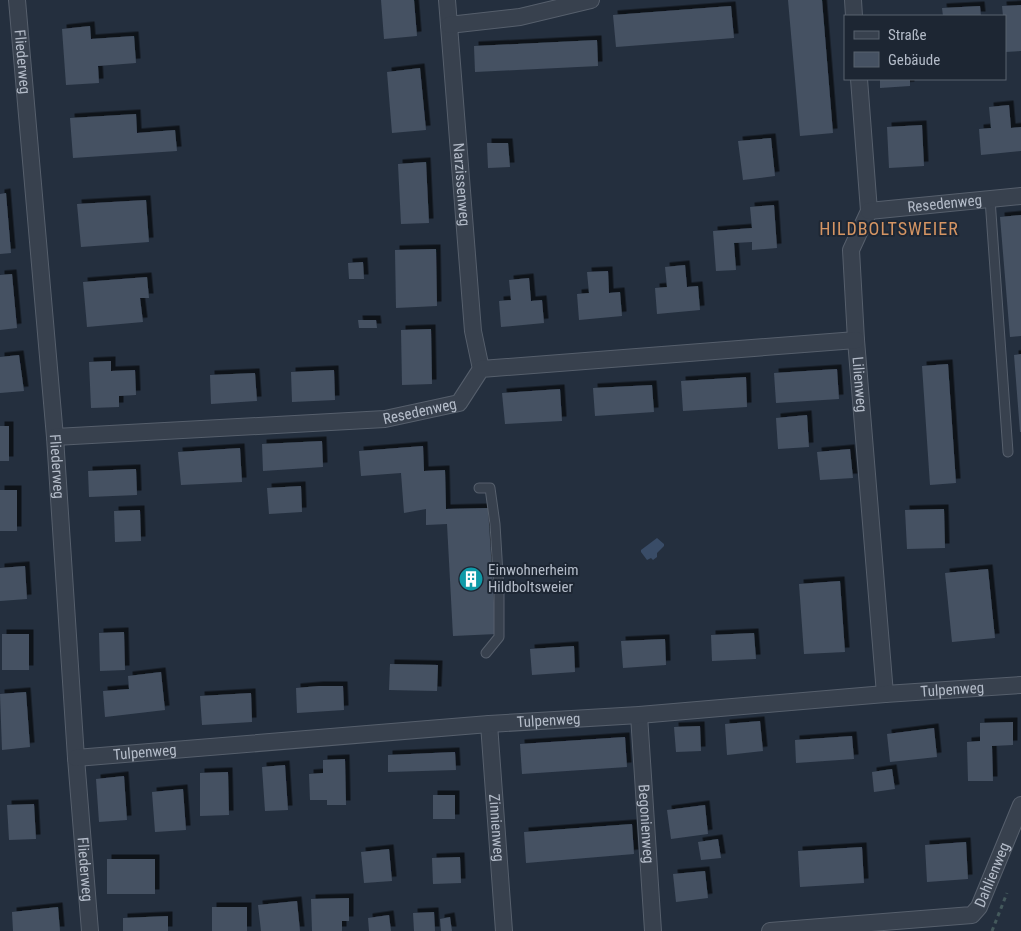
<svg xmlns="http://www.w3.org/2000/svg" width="1021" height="931" font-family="'Roboto Condensed',sans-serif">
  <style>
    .water { fill: #394c67 }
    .building { fill: #455162; filter: url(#shadow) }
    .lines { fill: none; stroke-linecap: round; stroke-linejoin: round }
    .lane-casing { stroke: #565f6c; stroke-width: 11 }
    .street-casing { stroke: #565f6c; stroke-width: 18 }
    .path { stroke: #44595c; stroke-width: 3; stroke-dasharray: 4 4; stroke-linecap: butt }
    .lane { stroke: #38414e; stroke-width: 9 }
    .street { stroke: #38414e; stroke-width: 16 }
    .labels { text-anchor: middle; stroke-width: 4; stroke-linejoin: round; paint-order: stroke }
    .street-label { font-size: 15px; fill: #b4bcc9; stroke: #1d2633 }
    .poi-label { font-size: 15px; fill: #b4bcc9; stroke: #1d2633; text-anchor: start }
    .quarter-label { font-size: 18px; letter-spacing: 1px; fill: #d59563; stroke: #1d2633 }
  </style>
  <defs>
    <filter id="shadow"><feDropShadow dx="4.5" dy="-4.5" stdDeviation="0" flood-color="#0009"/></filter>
  </defs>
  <rect width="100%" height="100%" fill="#242f3e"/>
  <!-- water -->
  <path class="water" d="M657,538L664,544V546L657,553V557L653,560L651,558L647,560L641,552V550Z"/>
  <!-- building -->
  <path class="building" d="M381,0H414L417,36L384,39Z
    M788,0H822L833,133L800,136Z
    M1021,5V51L1005,52V16H1003L1002,6Z
    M731,6L734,38L616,47L613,15Z
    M980,6L981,16H943L942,8Z
    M90,26L91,39L134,36L136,63L98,66L99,83L66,85L62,29Z
    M597,40L598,66L475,72L474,46Z
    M420,68L426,130L392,133L387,72Z
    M880,79H910V86L880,88Z
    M1009,105L1011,128L1021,127V151L981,155L979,129L991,128L989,107Z
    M136,114L137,133L175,130L177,151L73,158L70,118Z
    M922,125L924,166L889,168L887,127Z
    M771,138L775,176L743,180L738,141Z
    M487,143H508L510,167L488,168Z
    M426,162L429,223L401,224L398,164Z
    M6,193L11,253L0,254V194Z
    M146,200L149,242L81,247L77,204Z
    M774,205L777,248L752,250V242L734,243L736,270L716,271L713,231L752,228L750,207Z
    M1021,215V336L1010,337L1000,217Z
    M436,249L437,306L396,308L395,250Z
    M363,262L364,279H349L348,263Z
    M685,265L687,287L698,286L700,310L657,314L655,288L667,287L665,267Z
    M608,271L609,293L620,292L622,316L579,320L577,294L589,293L587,272Z
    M12,274L17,328L0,330V275Z
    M147,277L149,298H140L143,322L87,327L83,282Z
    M529,278L531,301L542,300L544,323L501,327L499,301L511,300L509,280Z
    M358,320H376L377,328H359Z
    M431,329L432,384L402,385L401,330Z
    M1021,354V432H1020L1014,355Z
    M19,355L24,391L0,393V357Z
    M111,361V371L135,370L136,395L119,396V407L91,408L89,362Z
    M948,364L956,483L930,485L922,366Z
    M837,369L839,399L776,403L774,373Z
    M334,370L335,400L292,402L291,372Z
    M255,373L257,401L211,404L210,375Z
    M746,377L747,407L683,411L681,381Z
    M652,385L654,412L595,416L593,388Z
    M560,389L562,421L505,424L502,393Z
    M807,415L809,447L778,449L776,418Z
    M0,426H9V461H0Z
    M322,441L323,467L263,471L262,444Z
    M423,446L424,471L445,470L446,509L488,508L496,634L453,636L447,524L426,525V509L404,513L401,473L361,476L359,451Z
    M240,448L242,482L181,485L178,452Z
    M850,449L853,478L820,480L817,452Z
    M136,469L137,495L89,497L88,471Z
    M301,486L302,512L269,514L267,488Z
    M0,490H17V531H0Z
    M944,509L945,548L907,549L905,510Z
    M140,510L141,541L115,542L114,511Z
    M25,566L27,599L0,601V568Z
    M988,569L995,638L952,642L945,573Z
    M840,581L845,652L804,654L799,584Z
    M124,632L125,670L100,671L99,633Z
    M754,633L756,659L712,661L711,635Z
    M2,634H29V670H2Z
    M665,639L666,665L623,668L621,641Z
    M574,646L575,672L532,675L530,649Z
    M390,664L438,665L437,691L389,690Z
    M161,672L165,710L105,717L103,691L129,689L128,676Z
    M319,686H343L344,710L297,713L296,688Z
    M26,692L30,747L2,750L0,694Z
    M251,693L252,722L202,725L200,696Z
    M760,721L763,751L727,755L725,724Z
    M1013,722V745L992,746L993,781H968L967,742L980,741V723Z
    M700,726L701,751L676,752L674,727Z
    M934,728L937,757L890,762L887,734Z
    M852,736L854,759L796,763L795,740Z
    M625,737L627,767L522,774L520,744Z
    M455,752L456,770L388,772V755Z
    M345,759L346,805H327V800H310L309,774L323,773V760Z
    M285,765L288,810L265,811L262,767Z
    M892,769L895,789L874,792L872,772Z
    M228,772L229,815L200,816V773Z
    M124,776L127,820L99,822L96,779Z
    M183,789L186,830L155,832L152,792Z
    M433,795H455V819H433Z
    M34,804L36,839L9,840L7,805Z
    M705,805L708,834L671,839L667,810Z
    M632,824L634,854L526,863L524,832Z
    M718,839L721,858L701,860L698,842Z
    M966,842L968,879L927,882L925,845Z
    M862,847L864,883L800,887L798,851Z
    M389,849L392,881L364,883L361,852Z
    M460,857L461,883L433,884L432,858Z
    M107,859H155V894H107Z
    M705,871L708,898L676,902L673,874Z
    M349,898V921H342V931H312L311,899Z
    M297,901L300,931H261L258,905Z
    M58,907L60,931H13L12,912Z
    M212,907H247V931H212Z
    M434,912L435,931H414L413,913Z
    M389,915L391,931H369L368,918Z
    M168,916V931H123V918Z
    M450,917L452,931H441L440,919Z"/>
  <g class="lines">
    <defs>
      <path id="lane" d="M990,199L1008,452
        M479,488H490L495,524L499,591V637L486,653"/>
      <g id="street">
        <path id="s1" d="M17,0L55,437L76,758L90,931"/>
        <path id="s2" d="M447,0L473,331L481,369"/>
        <path d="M853,0L854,16"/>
        <path d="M449,25L520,17L591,0"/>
        <path id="s3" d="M859,79L869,211L851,250L856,340L885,694"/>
        <path id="s4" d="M869,211L1021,196"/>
        <path id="s5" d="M55,437L385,419L459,403L481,369L856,340"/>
        <path id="s6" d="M639,715L653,931"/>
        <path id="s7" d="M489,724L504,931"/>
        <path id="s8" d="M76,758L489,724L639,715L885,694L1021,685"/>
        <path id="s9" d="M770,931L972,915L979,907L1021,805"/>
      </g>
    </defs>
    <!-- lane casing -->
    <use href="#lane" class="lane-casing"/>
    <!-- street casing -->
    <use href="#street" class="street-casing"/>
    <!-- path -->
    <path class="path" d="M992,931L1007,893"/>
    <!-- lane -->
    <use href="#lane" class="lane"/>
    <!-- street -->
    <use href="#street" class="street"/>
  </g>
  <!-- icons -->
  <defs>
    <symbol id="building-disc" viewBox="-11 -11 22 22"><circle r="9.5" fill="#0f9aa8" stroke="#1d2633"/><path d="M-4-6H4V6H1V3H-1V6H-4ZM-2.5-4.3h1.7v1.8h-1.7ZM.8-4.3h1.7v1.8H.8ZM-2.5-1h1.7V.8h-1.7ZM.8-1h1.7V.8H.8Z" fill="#fff"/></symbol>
  </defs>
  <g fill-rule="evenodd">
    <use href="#building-disc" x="457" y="565" width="28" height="28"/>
  </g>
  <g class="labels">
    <!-- street labels -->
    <g class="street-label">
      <text dy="5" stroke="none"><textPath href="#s1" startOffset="62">Fliederweg</textPath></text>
      <text dy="5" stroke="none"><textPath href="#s2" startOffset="185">Narzissenweg</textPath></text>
      <text dy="5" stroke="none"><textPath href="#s4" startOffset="76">Resedenweg</textPath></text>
      <text dy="5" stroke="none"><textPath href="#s3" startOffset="310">Lilienweg</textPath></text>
      <text dy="5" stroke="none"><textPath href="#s5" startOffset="366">Resedenweg</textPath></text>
      <text dy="5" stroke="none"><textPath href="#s1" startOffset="468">Fliederweg</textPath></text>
      <text dy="5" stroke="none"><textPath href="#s8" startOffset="879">Tulpenweg</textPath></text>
      <text dy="5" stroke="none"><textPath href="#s8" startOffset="474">Tulpenweg</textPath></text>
      <text dy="5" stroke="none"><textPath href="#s8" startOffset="69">Tulpenweg</textPath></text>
      <text dy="5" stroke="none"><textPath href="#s6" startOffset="109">Begonienweg</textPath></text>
      <text dy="5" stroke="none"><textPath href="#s7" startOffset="104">Zinnienweg</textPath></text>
      <text dy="5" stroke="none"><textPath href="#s1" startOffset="872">Fliederweg</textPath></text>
      <text dy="5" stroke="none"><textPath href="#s9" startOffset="248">Dahlienweg</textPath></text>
    </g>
    <!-- poi labels -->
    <g class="poi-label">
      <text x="488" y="575">Einwohnerheim<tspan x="488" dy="17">Hildboltsweier</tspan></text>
    </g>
    <!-- quarter labels -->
    <g class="quarter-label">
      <text x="889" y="235">HILDBOLTSWEIER</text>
    </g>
  </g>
  <!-- legend -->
  <rect x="844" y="15" width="162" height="65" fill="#1d2633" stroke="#59626f"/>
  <rect x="854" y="31" width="25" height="8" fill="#38414e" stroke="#59626f"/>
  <text x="888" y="40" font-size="15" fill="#b4bcc9">Straße</text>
  <rect x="854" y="52" width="25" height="15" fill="#455162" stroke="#59626f"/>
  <text x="888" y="65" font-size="15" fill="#b4bcc9">Gebäude</text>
</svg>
